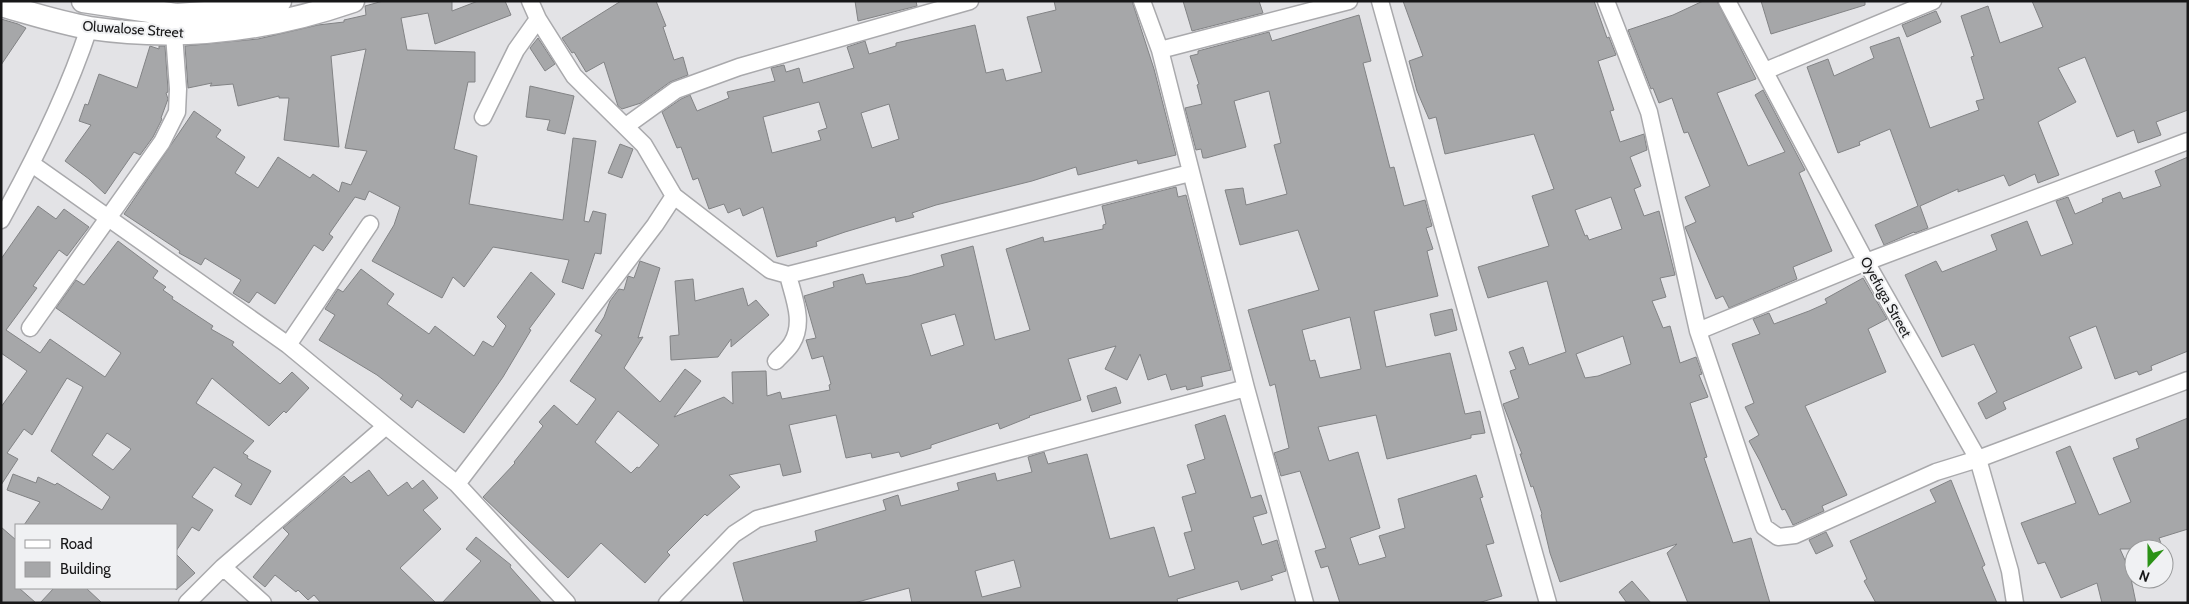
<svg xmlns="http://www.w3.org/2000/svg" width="2189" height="604" font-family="Cabin,sans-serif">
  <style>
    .building { fill: #a6a7a9; stroke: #828385; fill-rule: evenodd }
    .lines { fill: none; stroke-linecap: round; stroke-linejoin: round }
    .street-casing { stroke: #a9a9ac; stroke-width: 19 }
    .secondary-casing { stroke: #a9a9ac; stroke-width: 25 }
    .street { stroke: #fff; stroke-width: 16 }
    .secondary { stroke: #fff; stroke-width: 22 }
    .labels { text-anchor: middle; stroke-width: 4; stroke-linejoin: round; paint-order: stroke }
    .street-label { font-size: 14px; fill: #171718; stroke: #f0f1f3 }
  </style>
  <rect width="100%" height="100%" fill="#e3e3e6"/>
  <!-- building -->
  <path class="building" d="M383,1H452V11L478,1H505L511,15L435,44L428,13L401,18L407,50L475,52V82H468L454,149L477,156L469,204L563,220L573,138L596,141L584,221L589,222L593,211L606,214L601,254L595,253L583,289L562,282L569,260L493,247L464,287L453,277L442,298L372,261L394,225L400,207L369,191L365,200L355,197L329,234L333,237L323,251L314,245L275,304L257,292L249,303L233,293L241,280L205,258L201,265L179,253L180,251L124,214L194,111L221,130L216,137L245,157L235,173L258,188L278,157L310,178L313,174L339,192L342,182L351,185L367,151L345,148L366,49L331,56L339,147L284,140L289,98H279V96L238,106L233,84L210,86L212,83L188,88L185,46L258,39L318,25L344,22V20L366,15L365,6Z
    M621,1H656L666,26L663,27L674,60L683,57L688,75L670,82L641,103L622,109L618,106L604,62L586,72L574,52L572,53L562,38Z
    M855,1H916L917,6L858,21Z
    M1054,1H1132L1154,69L1176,155L1138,164L1137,160L1078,175L1076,167L1032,181L936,205L912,213L914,217L896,222L895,217L845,232L816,242L817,246L777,257L763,207L743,216L740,208L728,213L724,204L709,209L698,178L693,180L681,147L677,148L662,112L681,99L690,95L697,111L729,98L727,92L775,81L771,68L784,65L786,72L799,68L803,83L854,68L847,47L865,41L869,54L896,46V43L975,25L986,73L1003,69L1006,81L1042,72L1027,17L1056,10ZM819,102L827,128L818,131L821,140L772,153L763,117ZM889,104L899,139L872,148L861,113Z
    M1183,1H1259L1263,13L1192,31Z
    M1403,1H1594L1607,38L1609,37L1616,55L1598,61L1614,110L1610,111L1620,142L1644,134L1647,150L1630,157L1641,186L1634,189L1644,216L1659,211L1675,275L1660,278L1666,297L1652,301L1663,328L1670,326L1680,363L1696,357L1699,365L1702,374L1699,375L1708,397L1690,403L1707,457L1704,458L1733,543L1751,538L1770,603H1688L1667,553L1677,544L1560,582L1550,553L1541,515L1542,514L1533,486L1531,487L1520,454H1522L1503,404L1519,398L1510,371L1516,369L1509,352L1523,347L1529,365L1566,352L1547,281L1488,298L1478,267L1549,246L1532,196L1554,189L1534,134L1445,154L1436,117L1429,119L1417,91L1409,61L1423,56ZM1611,197L1622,229L1589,240L1587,235L1585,236L1575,210ZM1623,336L1631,364L1598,376L1585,378L1576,354Z
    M1703,1H1717L1756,79L1717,93L1748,166L1785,152L1755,95L1763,90L1805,170L1799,173L1832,251L1793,267L1797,279L1729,308L1723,296L1716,299L1685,227L1696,222L1685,197L1710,186L1688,132L1684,133L1672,98L1659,103L1653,88L1651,89L1628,30L1673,15Z
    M1761,1H1865V5L1771,34Z
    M2032,1H2188V110L2156,122L2161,135L2150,139L2138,143L2134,130L2117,137L2085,57L2058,68L2076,102L2038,122L2059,175L2038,183L2035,174L2009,186L2004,175L1958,192V189L1920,206L1928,228L1915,233L1914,232L1884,245L1875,225L1918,206L1890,129L1859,142L1860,145L1838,153L1807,67L1828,59L1834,76L1874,58L1870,47L1899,37L1930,128L1979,110L1976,101L1984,99L1971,57L1974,56L1961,16L1988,6L2000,43L2043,27Z
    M1936,11L1941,22L1907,37L1902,25Z
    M1359,15L1371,61L1363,63L1390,168L1394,167L1404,206L1425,200L1432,226L1426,228L1433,249L1427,251L1438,296L1374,311L1386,367L1450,353L1465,414L1480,411L1485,433L1471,435V438L1387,459L1376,415L1318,427L1329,461L1358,452L1380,528L1350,538L1359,565L1386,557L1379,536L1405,528L1398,499L1476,475L1483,497L1480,498L1494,543L1486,545L1502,596L1478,603H1340L1328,566L1321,568L1315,551L1326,548L1300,471L1281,476L1274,453L1289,448L1275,384L1270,386L1248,310L1319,290L1298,230L1240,245L1225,190L1243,188L1246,205L1287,194L1274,145L1281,143L1269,91L1234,101L1246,147L1206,158H1203L1201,149L1196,150L1185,108L1202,104L1197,85L1199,84L1190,56L1198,54V51L1269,32L1272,41ZM1350,317L1361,369L1320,378L1315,360L1310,361L1302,330Z
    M1,19L18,24L26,28L1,65Z
    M538,38L555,64L545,71L530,48Z
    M150,46L159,49V46H165L168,89V92L166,93L168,99L161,118L162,119L153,137L140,155L134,152L105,194L89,179L65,161L91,125L79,121L85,104L88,105L99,74L137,88Z
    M530,86L574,96L565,134L547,130L550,120L526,117Z
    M620,144L633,149L622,178L608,173Z
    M2188,157V351L2151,366L2152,370L2139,375L2137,371L2115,379L2096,326L2069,337L2082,368L2003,402L2006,409L1986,419L1978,403L1997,392L1974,344L1942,357L1905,275L1936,261L1942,272L1997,250L1991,235L2027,221L2041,256L2073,244L2056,201L2068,197L2075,214L2103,202L2102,199L2120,192L2123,199L2161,186L2155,171Z
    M1176,187L1178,197L1186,195L1231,370L1201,377L1203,386L1187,390L1186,386L1171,390L1166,374L1148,380L1140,354L1127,380L1105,369L1116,346L1068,359L1081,400L1029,416L1030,417L1000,429L998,423L931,445V448L901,457L899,452L872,458L871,453L846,458L836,415L789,425L801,472L783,476L780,464L729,475L740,487L707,516L705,514L667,552L670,555L645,583L601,543L568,578L483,497L515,463L514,462L543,426L539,422L554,405L577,425L596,399L570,381L602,335L595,331L604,317L610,301L619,289L624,290L628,276L634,278L640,261L660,268L638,338L643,337L624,368L660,402L685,369L701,381L674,417L724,397L733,404L732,372L766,371L767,396L780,392L782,399L830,390L829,385L831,384L823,356L812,359L806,340L816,338L804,296L834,287L833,282L863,274L866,284L909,276L944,266L941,255L973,246L995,340L1030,330L1006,249L1043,237L1044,242L1103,229V225L1106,224L1102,206ZM955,314L964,345L931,356L921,324ZM618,411L659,445L639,468L637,467L631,473L595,442Z
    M38,206L56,219L64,209L89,227L67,256L59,250L33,286L37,288L6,330L40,353L50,339L105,377L121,353L56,308L76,280L84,285L118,241L158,271L153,278L166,287L163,290L173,297L172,299L213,326L211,329L234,342L232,345L280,384L292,372L309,388L286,413L284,411L269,426L212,378L196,403L254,441L243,453L248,456L247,458L271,471L251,505L235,496L242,484L214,467L192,497L213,510L199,531L192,527L176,551V525H24L40,502L7,490L13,474L36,483L38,477L55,485L57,483L102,510L110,497L51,451L83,387L67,378L32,435L24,429L7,453L18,459L1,485V407L27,371L1,353V259ZM107,433L131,449L113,470L92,455Z
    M361,269L394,294L387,304L429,334L435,326L474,356L483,341L493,347L506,326L497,317L531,272L555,294L529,329L531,330L503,377L464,433L417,400L412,408L400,399L403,395L377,375L319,340L335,315L325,309L338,289L343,292Z
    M1863,278L1887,319L1868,329L1886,372L1805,406L1847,495L1822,506L1824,511L1793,525L1785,509L1782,510L1760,461L1749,441L1759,435L1745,407L1754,403L1732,344L1760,334L1753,319L1769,313L1774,324L1809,311L1827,303L1825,299Z
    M693,279L695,301L743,288L748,306L756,300L769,315L731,347V339L718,357L671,360L670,336L679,335L675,281Z
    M1452,309L1457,330L1435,336L1430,314Z
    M1116,387L1121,403L1092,412L1087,396Z
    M1225,415L1251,498L1261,495L1267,513L1253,517L1262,545L1277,540L1286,571L1271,576L1273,580L1241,590L1238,581L1177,599L1178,603H912L909,588L854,603H744L733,563L817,541L815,531L886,510L883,500L898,495L901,506L959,490L957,483L995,473L997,481L1032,472L1028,457L1044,452L1048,464L1087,454L1110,539L1154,527L1169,577L1195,569L1184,533L1192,531L1182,497L1196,493L1187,465L1205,459L1195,425ZM1014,560L1021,587L982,597L975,571Z
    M2188,418V529L2159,538L2163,549H2120L2129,569L2136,603H2102L2097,583L2061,598L2045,562L2038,564L2021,523L2076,503L2056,452L2070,446L2099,515L2131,502L2113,458L2139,448L2136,439Z
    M369,470L388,496L407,482L412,489L423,480L438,498L423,510L441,529L400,568L436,603H321L314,595L308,600L298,590L296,592L275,575L265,587L253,577L289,534L283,528L344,476L351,483Z
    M1951,480L1985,565L1982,567L1997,603H1876L1864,581L1867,579L1850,541L1936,502L1930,490Z
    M1,527L16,540V588H19L36,603H1Z
    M1826,532L1833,546L1816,554L1809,540Z
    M476,537L511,565L510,567L542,603H442L481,561L466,549Z
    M176,554L195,573L176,590Z
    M1632,581L1651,603H1627L1619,592Z
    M54,588H86L102,603H40Z"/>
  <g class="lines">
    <defs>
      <path id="street" d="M530,1L538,19L574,76L644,145L674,196L770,270L788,275L1190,173
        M1142,1L1160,50L1246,388L1305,603
        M1380,1L1548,603
        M1606,1L1649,112L1698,331L1764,527L1778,537L1795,535L1936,472L1978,459L2188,380
        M1727,1L1866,262L1978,459L2010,571L2015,603
        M1160,50L1349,1
        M1765,71L1933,1
        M483,117L516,50L538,19
        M626,126L676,90L739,67L970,1
        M32,164L288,345L386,426L457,484L567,603
        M1,220C35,159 67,95 89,28
        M30,328L162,142L177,112L178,89L174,34
        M1698,331L1866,262L2188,141
        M288,345L370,224
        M776,361C781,355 788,350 792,343C805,322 793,296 788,275
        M457,484L655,225L674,196
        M223,567L263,603
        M187,603L223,567L386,426
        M667,603L734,534L757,519L1246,388"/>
      <path id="secondary" d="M83,1L176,15L234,11L280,1
        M1,5C30,13 60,23 90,28C179,41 269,30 353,1"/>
    </defs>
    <!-- street casing -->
    <use href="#street" class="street-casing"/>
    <!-- secondary casing -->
    <use href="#secondary" class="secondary-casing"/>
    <!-- street -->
    <use href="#street" class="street"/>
    <!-- secondary -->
    <use href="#secondary" class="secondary"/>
  </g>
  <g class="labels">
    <!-- street labels -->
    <g class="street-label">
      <text transform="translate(133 29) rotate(4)" y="5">Oluwalose Street</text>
      <text transform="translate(1886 297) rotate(61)" y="5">Oyefuga Street</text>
    </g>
  </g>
  <!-- border -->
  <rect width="2189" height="604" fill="none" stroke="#171718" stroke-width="5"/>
  <!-- legend -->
  <rect x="15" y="524" width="162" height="65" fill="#f0f1f3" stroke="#999a9b"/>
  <rect x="25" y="540" width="25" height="8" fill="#ffffff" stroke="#999a9b"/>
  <text x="60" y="549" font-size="15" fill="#171718">Road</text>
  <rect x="25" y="562" width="25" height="15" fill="#a6a7a9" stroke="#999a9b"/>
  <text x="60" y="574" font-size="15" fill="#171718">Building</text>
  <!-- north arrow -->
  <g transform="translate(2149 564) rotate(201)"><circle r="24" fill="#f0f1f3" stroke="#999a9b"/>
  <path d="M0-4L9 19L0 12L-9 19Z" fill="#2b9216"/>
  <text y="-8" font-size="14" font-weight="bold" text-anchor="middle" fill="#171718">N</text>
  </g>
</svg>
